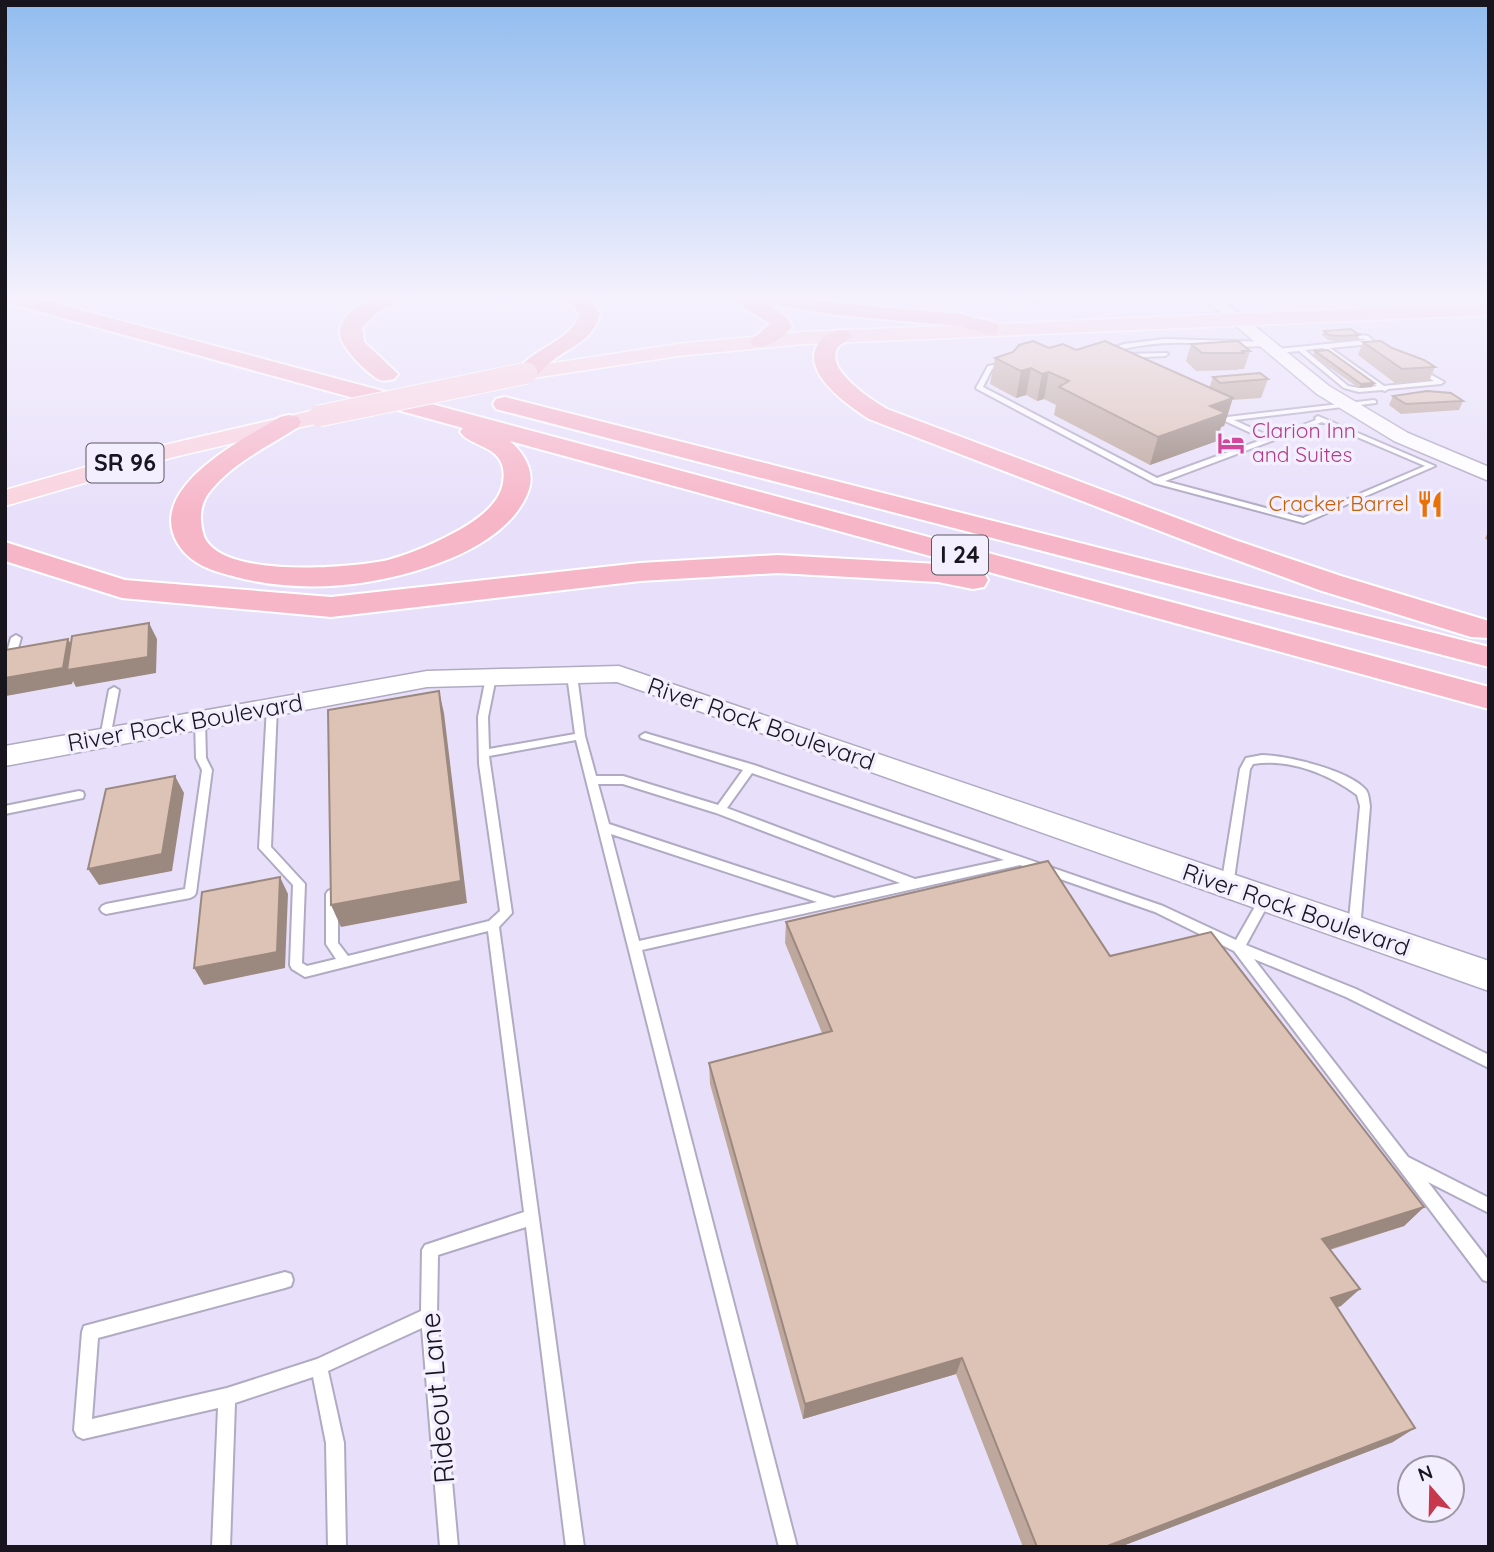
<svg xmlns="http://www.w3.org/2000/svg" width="1494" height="1552" font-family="Quicksand,sans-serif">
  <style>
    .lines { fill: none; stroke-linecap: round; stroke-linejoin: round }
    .lane-casing { stroke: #b1aac3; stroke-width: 4 }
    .street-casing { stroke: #b1aac3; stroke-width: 3 }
    .secondary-casing { stroke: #b1aac3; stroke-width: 3 }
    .primary-casing { stroke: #fff; stroke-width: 3 }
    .highway-casing { stroke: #fff; stroke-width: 4 }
    .lane { fill: #fff; fill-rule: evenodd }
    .street { fill: #fff; fill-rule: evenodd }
    .secondary { fill: #fff; fill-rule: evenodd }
    .primary { fill: #fad3de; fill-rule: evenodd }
    .highway { fill: #f7b6c8; fill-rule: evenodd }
    .primary-bridge-casing { stroke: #fff; stroke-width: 23; stroke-linecap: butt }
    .primary-bridge { stroke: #fad3de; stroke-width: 21 }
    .wall { fill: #bea79d }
    .shaded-wall { fill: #9b887f }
    .building { fill: #ddc2b6; stroke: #9b887f; stroke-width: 2 }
    .labels { text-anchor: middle; stroke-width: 7; stroke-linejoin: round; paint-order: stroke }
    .far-hotel-label { font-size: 21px; fill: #b23c85; stroke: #f4efff; text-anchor: start }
    .far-food-label { font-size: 21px; fill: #c56008; stroke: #f4efff; text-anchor: end }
    .shield { fill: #f4efff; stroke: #5a5662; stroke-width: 2 }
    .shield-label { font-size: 23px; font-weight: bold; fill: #18151e }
    .street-label { font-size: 24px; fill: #18151e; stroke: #f4efff }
    .near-street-label { font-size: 28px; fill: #18151e; stroke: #f4efff }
  </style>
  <rect width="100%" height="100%" fill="#e8e0fa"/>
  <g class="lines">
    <defs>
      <path id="lane" d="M1095,295H1103L1100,297Z
        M1352,334L1368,336L1382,349L1377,350L1370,344L1330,348L1384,386L1434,381L1419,372L1418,371L1421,369L1444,382L1441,384L1388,389L1385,391L1382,390L1359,392L1344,388L1299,351L1278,353L1275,351L1278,349L1366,340L1364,339L1350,337L1349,336ZM1323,348L1377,386L1359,388L1348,386L1305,350Z
        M1164,339L1268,342L1271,344C1255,350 1205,343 1185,343C1157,342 1132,346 1105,354L1102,352L1124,344Z
        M1167,353L1168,354L1165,356L1125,358L1122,356L1125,354Z
        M1005,363L1008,365L1007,366L992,369L983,387L1157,478L1264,439L1212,415V413L1227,417L1374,400L1376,401V403L1234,420L1271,437L1316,420L1315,418L1318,416L1435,466L1304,523L1154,483L977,389L976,388L988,366ZM1322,422L1425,466L1303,518L1165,481Z
        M16,635L21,638L10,675L5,678V659L11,638Z
        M572,672L577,675L585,736L596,776H623L718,805L743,770L641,738L640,736L645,733L754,765L1163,906L1236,940L1261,896L1265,894L1269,896L1271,899L1246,945L1356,989L1489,1055V1068L1346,997L1254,959L1408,1157L1489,1198V1213L1428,1182L1489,1261V1282L1483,1280L1234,951L1155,912L1020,865L642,950L797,1547H779L576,740L489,756L512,913L499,927L584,1547H566L526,1227L438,1255L437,1316L458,1547H440L422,1328L328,1371L344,1443L346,1547H328L326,1443L313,1377L235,1403L230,1547H212L218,1408L83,1439L77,1436L74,1430L82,1332L84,1326L285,1272L291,1274L293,1280L291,1286L285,1288L98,1338L92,1419L227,1388L317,1359L421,1311L422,1250L425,1245L524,1212L488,931L305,977L292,969L290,965L293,885L259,848L267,707L272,704L277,707L271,847L305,884L302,963L307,966L336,959L326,944V894L328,891L332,889L336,891L338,894V943L348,956L489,921L500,911L479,764L478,717L486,677L491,674L496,677L488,717L489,749L575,734L567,675ZM752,773L1004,860L915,879L727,808ZM598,784H623L716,813L900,883L834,898L609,824ZM611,834L817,902L639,941Z
        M114,687L119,690L110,738L105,741L100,738L109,690Z
        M200,717L205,720L206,758L212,770L196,893L194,896L190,898L106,914L102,912L100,909L102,906L106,904L185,889L202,770L196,758L195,720Z
        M1262,755C1288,756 1349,770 1366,790C1369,794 1369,801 1370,806L1360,930L1358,933L1354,935L1350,933L1348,930L1360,806L1357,795C1329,774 1289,758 1253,764L1250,769L1233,886L1231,889L1227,890L1223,889L1221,886L1240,769L1246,758Z
        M79,791L83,792L84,795L83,798L5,814V806Z"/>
      <path id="street" d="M993,295H1061L1037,301L998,298Z"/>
      <path id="secondary" d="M1199,295H1216L1329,386L1408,433L1489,467V481L1394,441L1317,394Z
        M619,666L1489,961V991L617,682L427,687L5,766V746L427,671Z"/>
      <path id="primary" d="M1489,303V315L803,344L678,356L527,379L520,377L517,373L520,369L527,367L678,344L803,332Z
        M319,409L327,411L330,416L327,421L174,457L5,506V490L160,446Z"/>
      <path id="highway" d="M5,295H24L1489,687V709L510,441C525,454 536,473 528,492C507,547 421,573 367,582C324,589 278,588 236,577C213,571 191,565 178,544C144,488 244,439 280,417L289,415L298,417L301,422L298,427C269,446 234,462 212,489C200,502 199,517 203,533C215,580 352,568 388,560C413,553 438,542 461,529C483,516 508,498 503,468C498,445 471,447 460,432L463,428L5,302Z
        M380,295H408L405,299L379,311L362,327L364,342L398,374L394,379C389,380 383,382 378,379C366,372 339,346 340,332C341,313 365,301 380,295Z
        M562,295C585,295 587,294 600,314C592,342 572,345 552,361C545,366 540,372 535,378H519L515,373C534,346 570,343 580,314Z
        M735,295H788L836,303L961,314L996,323L999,328L996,333L988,334L959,326L836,315L769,304L787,318L792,327C783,338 768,349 753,346L750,341L770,324C759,316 741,307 733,298Z
        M840,330L848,331L851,336C847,341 842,343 838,347C823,369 872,400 887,409L1235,540L1341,576L1489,621V638L1471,637L1319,590L1215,552L869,419C849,406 800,373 818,344C823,336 831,332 840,330Z
        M505,397L1489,647V667L496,409L493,404L496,399Z
        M5,542L125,580L331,597L640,563L778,555L938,564L984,573L988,580L984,587L973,589L938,582L778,573L640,581L331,617L122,598L5,561Z"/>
    </defs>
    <!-- lane casing -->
    <use href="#lane" class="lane-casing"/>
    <!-- street casing -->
    <use href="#street" class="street-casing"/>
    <!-- secondary casing -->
    <use href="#secondary" class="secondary-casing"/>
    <!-- primary casing -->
    <use href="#primary" class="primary-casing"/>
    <!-- highway casing -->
    <use href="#highway" class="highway-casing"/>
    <!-- lane -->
    <use href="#lane" class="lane"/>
    <!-- street -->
    <use href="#street" class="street"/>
    <!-- secondary -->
    <use href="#secondary" class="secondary"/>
    <!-- primary -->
    <use href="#primary" class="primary"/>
    <!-- highway -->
    <use href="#highway" class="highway"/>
    <defs>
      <path id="primary-bridge" d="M319,416L527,373"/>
    </defs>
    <!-- primary-bridge casing -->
    <use href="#primary-bridge" class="primary-bridge-casing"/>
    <!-- primary-bridge -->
    <use href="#primary-bridge" class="primary-bridge"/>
  </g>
  <!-- wall -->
  <path class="wall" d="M1324,331L1359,335L1358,339L1338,341L1328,340L1322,335Z
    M1363,342L1392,348L1435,367L1429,381L1395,383L1358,355Z
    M1191,344L1250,351L1244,369H1238V370L1196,371L1186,361Z
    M1049,348L1076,350L1209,388L1213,377L1268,379L1261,398L1232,400L1224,426L1221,427L1217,441L1150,465L1054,415L1056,405L1044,399L1037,401L1026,395L1016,398L990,384L995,358Z
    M1315,351L1374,383L1372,387L1359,388L1313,356Z
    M1393,396L1463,401L1459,410L1401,414L1389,405Z
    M1489,529V540L1485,539Z
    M786,922L1110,956L1424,1207L1404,1226L1330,1250L1341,1306L1337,1307L1393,1442L1120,1547H1023L956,1374L803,1419L710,1084L709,1063L822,1033L785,943Z"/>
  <!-- shaded-wall -->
  <path class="shaded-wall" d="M1031,368L1026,395L1016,398L1021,371Z
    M1049,372L1044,399L1037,401L1042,374Z
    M1374,383L1372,387L1359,388L1361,384Z
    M1233,398L1224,426L1221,427L1217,441L1150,465L1158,437L1210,406Z
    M149,623L157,639L156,673L76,687L73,681L72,684L6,696L5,695V678L68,639L77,655Z
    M439,691L444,713L467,903L341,927L331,905Z
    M175,776L184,793L172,871L99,885L88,869Z
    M280,877L288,894L285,968L204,985L194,968Z
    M1424,1207L1404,1226L1305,1257L1322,1239Z
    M1360,1289L1341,1306L1313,1315L1331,1298Z
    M962,1358L956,1374L803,1419L805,1404Z
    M1415,1428L1393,1442L1120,1547H1105Z"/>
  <!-- building -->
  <path class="building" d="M1351,329L1359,335L1340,336L1329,335L1324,331Z
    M1033,341L1049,348L1063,344L1076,350L1105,341L1233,398L1210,406L1226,413L1158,437L1059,387L1069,381L1049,372L1042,374L1031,368L1021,371L995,358L1013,352L1019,345Z
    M1238,341L1250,351H1242L1244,353H1202L1191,344Z
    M1381,341L1392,348L1424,360L1435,367L1402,369L1363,342Z
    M1328,350L1374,383L1361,384L1315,351Z
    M1260,373L1268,379L1220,383L1213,377Z
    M1427,391L1451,393L1463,401L1406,404L1393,396Z
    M149,623L148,657L67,670L72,636Z
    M68,639L63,668L5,678V650Z
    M439,691L461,881L331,905L328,710Z
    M175,776L162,854L88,869L106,789Z
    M1048,861L1110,956L1211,932L1424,1207L1322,1239L1360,1289L1331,1298L1415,1428L1105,1547H1037L962,1358L805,1404L709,1063L832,1031L786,922Z
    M280,877L277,952L194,968L202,892Z"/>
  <!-- sky -->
  <linearGradient id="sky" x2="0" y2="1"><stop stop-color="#91bcef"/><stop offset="0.58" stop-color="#f5f1fd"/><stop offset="1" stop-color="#f5f1fd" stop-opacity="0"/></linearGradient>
  <rect width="1494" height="512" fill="url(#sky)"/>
  <!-- icons -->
  <defs>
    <symbol id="hotel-bare" viewBox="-9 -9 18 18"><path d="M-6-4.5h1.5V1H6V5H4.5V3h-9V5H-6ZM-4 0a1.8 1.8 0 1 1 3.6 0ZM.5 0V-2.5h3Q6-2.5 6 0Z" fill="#d1479c" stroke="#f4efff" stroke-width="2.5" paint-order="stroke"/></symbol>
    <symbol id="restaurant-bare" viewBox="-9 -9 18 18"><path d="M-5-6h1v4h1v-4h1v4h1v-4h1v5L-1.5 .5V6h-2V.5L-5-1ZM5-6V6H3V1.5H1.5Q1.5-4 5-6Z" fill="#e8710a" stroke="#f4efff" stroke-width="2.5" paint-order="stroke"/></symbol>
  </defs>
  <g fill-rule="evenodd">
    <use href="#hotel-bare" x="1212" y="424" width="38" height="38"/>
    <use href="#restaurant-bare" x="1411" y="485" width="38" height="38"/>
  </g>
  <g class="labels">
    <!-- far-hotel labels -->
    <g class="far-hotel-label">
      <text x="1252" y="438">Clarion Inn<tspan x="1252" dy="24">and Suites</tspan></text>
    </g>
    <!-- far-food labels -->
    <g class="far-food-label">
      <text x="1409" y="511">Cracker Barrel</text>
    </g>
    <!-- shield labels -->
    <g class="shield">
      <rect x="86.5" y="443.5" width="77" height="39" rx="5"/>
      <rect x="932" y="535.5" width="56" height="39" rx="5"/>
    </g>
    <g class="shield-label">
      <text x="125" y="471">SR 96</text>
      <text x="960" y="563">I 24</text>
    </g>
    <!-- street labels -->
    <g class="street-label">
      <text transform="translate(185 723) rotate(-10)" y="8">River Rock Boulevard</text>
      <text transform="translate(761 724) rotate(19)" y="8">River Rock Boulevard</text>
      <text transform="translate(1296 910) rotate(19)" y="8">River Rock Boulevard</text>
    </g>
    <!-- near-street labels -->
    <g class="near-street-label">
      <text transform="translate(437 1398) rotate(-95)" y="10">Rideout Lane</text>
    </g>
  </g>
  <!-- border -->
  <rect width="1494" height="1552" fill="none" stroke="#18151e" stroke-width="14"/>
  <!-- north arrow -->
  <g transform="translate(1431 1489) rotate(340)"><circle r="33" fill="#f4efff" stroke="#9c98a5" stroke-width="2"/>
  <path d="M0-5L12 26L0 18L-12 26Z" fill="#c8384d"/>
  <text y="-10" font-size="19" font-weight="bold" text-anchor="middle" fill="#18151e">N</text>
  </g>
</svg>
